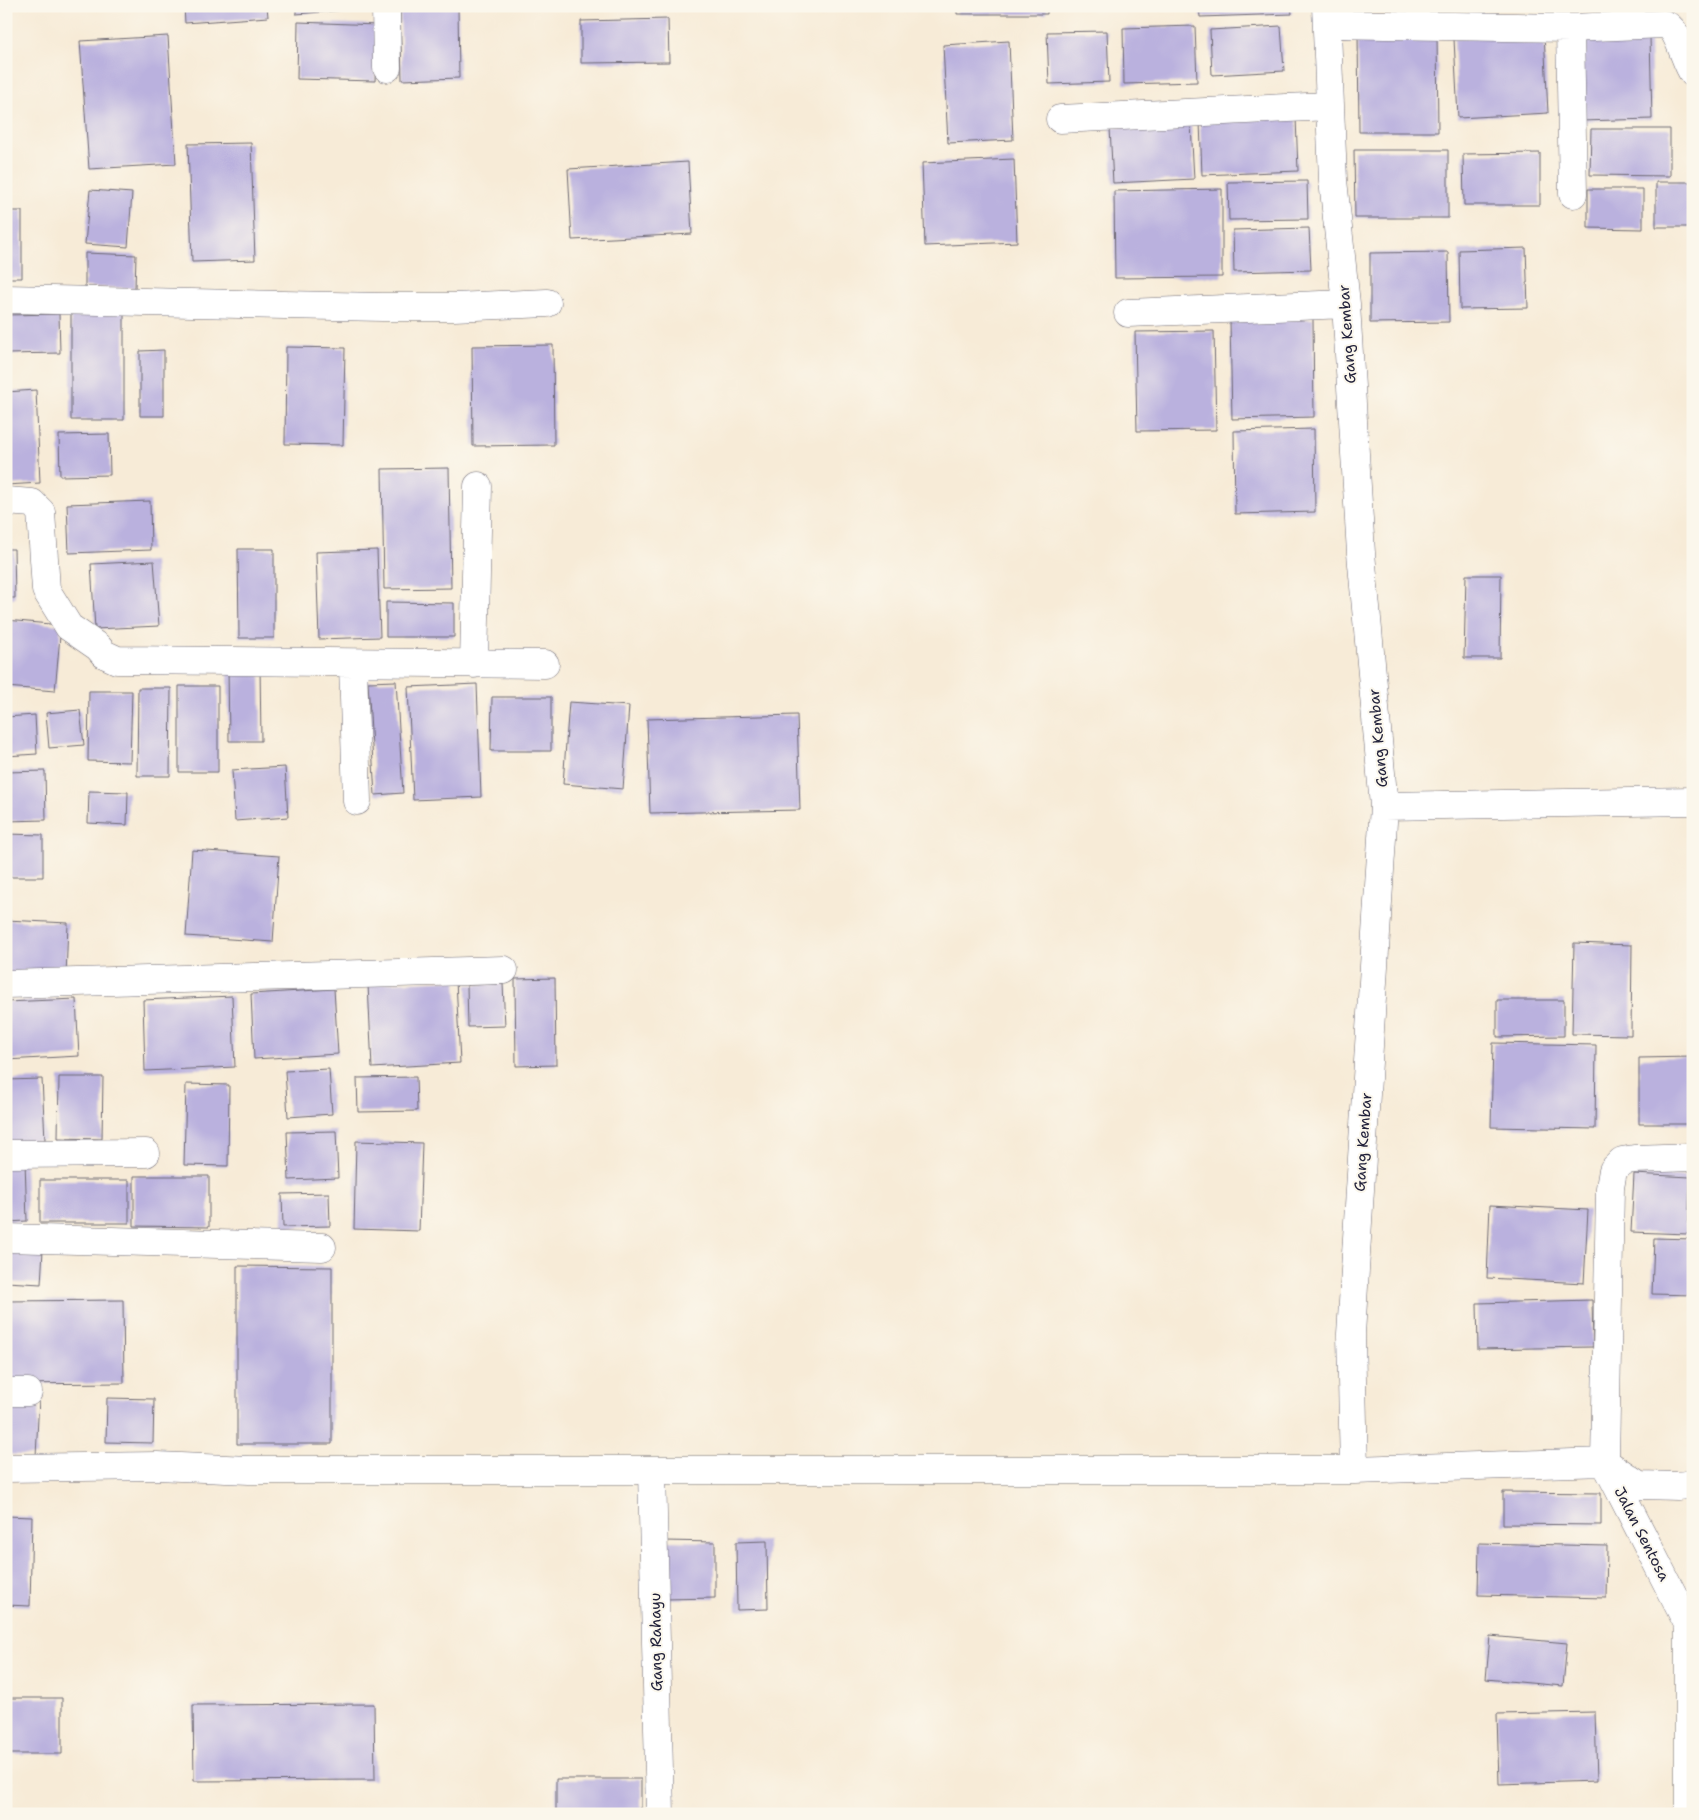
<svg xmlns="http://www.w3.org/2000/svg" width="1699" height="1820" font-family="'Shantell Sans',sans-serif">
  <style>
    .building { fill: #bab1de }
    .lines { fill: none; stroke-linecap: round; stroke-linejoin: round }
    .street-casing { stroke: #6d6872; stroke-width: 29 }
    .street { stroke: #fff; stroke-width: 28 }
    .labels { text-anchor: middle; stroke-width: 4; stroke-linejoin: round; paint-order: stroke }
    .street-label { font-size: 15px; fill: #22223b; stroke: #fbf7ec }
  </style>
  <rect width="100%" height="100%" fill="#fbf7ec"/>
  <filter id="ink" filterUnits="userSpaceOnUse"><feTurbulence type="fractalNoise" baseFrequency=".02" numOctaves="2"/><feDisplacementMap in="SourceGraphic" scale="10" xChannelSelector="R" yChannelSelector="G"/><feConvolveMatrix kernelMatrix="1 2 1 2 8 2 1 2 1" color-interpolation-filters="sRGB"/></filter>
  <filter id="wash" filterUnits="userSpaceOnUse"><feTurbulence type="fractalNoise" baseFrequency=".0096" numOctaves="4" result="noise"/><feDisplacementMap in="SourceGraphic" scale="20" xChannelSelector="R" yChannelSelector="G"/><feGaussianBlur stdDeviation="1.12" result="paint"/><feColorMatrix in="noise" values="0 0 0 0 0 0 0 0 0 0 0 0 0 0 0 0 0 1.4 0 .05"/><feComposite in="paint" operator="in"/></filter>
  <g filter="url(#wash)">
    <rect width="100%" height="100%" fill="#f7ebd7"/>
    <g id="blocks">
      <!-- building -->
      <path class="building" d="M184,6H267L268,17L185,23Z
        M296,6H359L360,9L296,14Z
        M400,6H458L459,78L402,80Z
        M856,6H889V8L856,9Z
        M957,6H1047V14H957Z
        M1199,6H1291L1292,14L1200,17Z
        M668,19L669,62L581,63V21Z
        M298,22L377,25L375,81L297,79Z
        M1195,26L1197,82L1124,84L1123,28Z
        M1281,26L1284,71L1212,75L1210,30Z
        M1107,31L1109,82L1049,84L1047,32Z
        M1358,32H1437L1438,132H1359Z
        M1544,33L1548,113L1458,118L1454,39Z
        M168,36L176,164L89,169L80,41Z
        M1650,37L1652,119L1581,121L1579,38Z
        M1009,41L1013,140L948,143L943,45Z
        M1296,117L1298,171L1202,175L1200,122Z
        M1191,124L1194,179L1113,183L1110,128Z
        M1591,129H1670V176L1590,175Z
        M251,143L255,260L192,262L188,144Z
        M1354,150H1448V218H1355Z
        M1540,153V205H1464L1463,154Z
        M1014,159L1017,242L925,246L922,163Z
        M688,162L692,234L572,240L568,169Z
        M1307,181L1308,219L1229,220L1228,182Z
        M1656,182H1692V227H1656Z
        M1222,189V277L1115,278L1114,191Z
        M1588,189H1643V229L1588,228Z
        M90,190L132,193L128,247L85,244Z
        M6,211H22V278H6Z
        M1309,228L1311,270L1234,272L1233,230Z
        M1526,248L1528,308L1460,309L1459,250Z
        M1448,252L1449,322L1370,323V253Z
        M85,253L136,255L135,288L85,287Z
        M71,308H124V420H71Z
        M59,314L60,353L6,354V315Z
        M1313,319L1314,417L1232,419L1230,321Z
        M1214,331L1216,430L1137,431L1135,332Z
        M553,345L554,445L473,446L472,346Z
        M286,347L345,348L343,445L285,444Z
        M164,350V416H140V351Z
        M36,390L40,483L6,485V392Z
        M1314,429L1315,512L1235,514L1234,431Z
        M109,434L110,475L60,476L59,435Z
        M449,468L451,588L384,589L382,469Z
        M150,501L151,550L69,553L67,504Z
        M6,512H9V544H6Z
        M6,549H14L15,598H6Z
        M238,549H274V638H239Z
        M377,550L380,637L319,639L316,552Z
        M154,561L159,626L95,629L91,564Z
        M1466,575H1501L1500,658H1464Z
        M386,602L454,603V637H386Z
        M6,620L61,625L55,691L6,687Z
        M260,666L261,741H229L228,667Z
        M396,681L403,793L375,795L368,682Z
        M477,684L481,797L413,800L408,687Z
        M179,686H218V772H179Z
        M138,688H171L170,776H137Z
        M89,691H132L130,762L88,761Z
        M492,697H551V751H491Z
        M569,702L629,706L623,789L563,784Z
        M80,710L84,745L49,748L46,713Z
        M35,715L37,754L6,756V717Z
        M797,715L800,810L650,813L647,719Z
        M285,767L288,817L235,821L232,770Z
        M45,771L46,820L6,821V772Z
        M89,791L128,792L127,825L88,823Z
        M6,834L43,835V877H6Z
        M192,850L279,856L273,942L186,936Z
        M6,920L68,923L66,977L6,975Z
        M1574,943L1632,945L1631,1035L1572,1034Z
        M555,978L556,1065L516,1066L515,979Z
        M456,980L460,1063L372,1068L368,984Z
        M503,984L505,1026L468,1027L467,985Z
        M334,989L338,1054L254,1059L251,994Z
        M232,996L235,1067L145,1071L143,1000Z
        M76,999L79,1056L6,1060V1002Z
        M1497,1000H1564V1036L1497,1037Z
        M1493,1043L1596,1045L1595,1129L1491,1127Z
        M1693,1057V1124H1639V1058Z
        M329,1069L332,1114L288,1117L285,1071Z
        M59,1077H103L102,1139L58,1138Z
        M416,1077L417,1111L358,1112L357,1078Z
        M42,1079L45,1140L6,1142V1080Z
        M186,1084L229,1085L228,1166L184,1165Z
        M336,1131L338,1178L289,1180L287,1132Z
        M356,1141L422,1143L419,1231L354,1229Z
        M6,1161H25L27,1221L6,1222Z
        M1634,1174L1690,1177L1688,1234L1631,1232Z
        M134,1176H209V1227L134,1226Z
        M40,1180H129V1223H40Z
        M329,1193L330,1226L283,1227L282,1194Z
        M1490,1205L1588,1210L1584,1283L1487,1278Z
        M1654,1238L1693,1239V1295L1652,1294Z
        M6,1249L43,1250L41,1284L6,1282Z
        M237,1266L332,1267V1444H237Z
        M123,1300L124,1383L6,1384V1301Z
        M1592,1300L1593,1347L1478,1349L1477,1303Z
        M6,1398L39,1399L36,1456L6,1454Z
        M107,1398L154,1399L153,1443L106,1442Z
        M1503,1492L1601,1493V1525L1503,1524Z
        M6,1516L32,1517L30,1606L6,1605Z
        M665,1541L715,1542V1598L665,1599Z
        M767,1541L768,1609L737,1610L736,1542Z
        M1479,1543L1607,1546L1606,1598L1478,1595Z
        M1490,1636L1567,1643L1563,1686L1486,1679Z
        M6,1698H62V1754H6Z
        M374,1704L375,1780L194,1781L193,1705Z
        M1595,1712L1597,1781L1499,1784L1497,1714Z
        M556,1779H641V1814H556Z"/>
    </g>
  </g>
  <g filter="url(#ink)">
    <use href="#blocks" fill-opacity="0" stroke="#6d6872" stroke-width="1"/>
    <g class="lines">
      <defs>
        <path id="street" d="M386,6L387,68
          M1326,6L1333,180L1346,304L1361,553L1384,806L1351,1334L1354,1470
          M1327,24L1570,28L1664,24C1679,28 1684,61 1693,73
          M1570,28L1573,194
          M1060,119L1329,106
          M6,299L382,307H454L547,303
          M1128,313L1346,304
          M6,501L32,503L41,512L46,590L69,627L98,647L104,654L117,660L545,664
          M353,663L357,801
          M474,664L478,486
          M1384,806L1693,801
          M6,984L504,970
          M6,1154L146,1153
          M6,1238L322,1247
          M6,1392H28
          M6,1468L157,1466L249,1470H1354L1605,1462L1639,1485L1678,1486L1693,1484
          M652,1471L660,1814
          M1689,1814V1626L1605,1462L1610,1188L1613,1170L1622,1161L1634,1159L1693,1157"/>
      </defs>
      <!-- street casing -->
      <use href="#street" class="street-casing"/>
      <!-- street -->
      <use href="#street" class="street"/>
    </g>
  </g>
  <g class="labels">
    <!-- street labels -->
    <g class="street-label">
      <text transform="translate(1347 334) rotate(-94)" y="5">Gang Kembar</text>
      <text transform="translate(1378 738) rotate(-95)" y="5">Gang Kembar</text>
      <text transform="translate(1363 1142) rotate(-86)" y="5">Gang Kembar</text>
      <text transform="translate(1642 1534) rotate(63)" y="5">Jalan Sentosa</text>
      <text transform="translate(656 1642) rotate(-91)" y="5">Gang Rahayu</text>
    </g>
  </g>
  <!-- margin -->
  <rect width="1699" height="1820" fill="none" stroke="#fbf7ec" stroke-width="25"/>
</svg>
